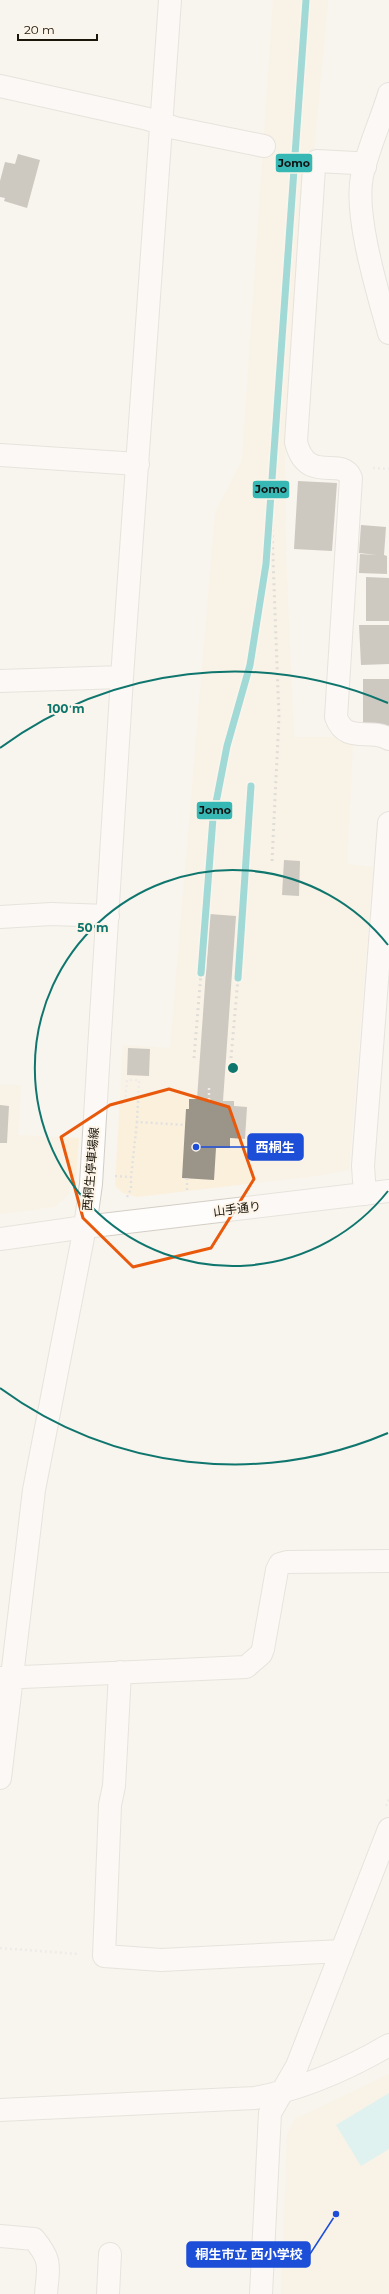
<svg xmlns="http://www.w3.org/2000/svg" width="389" height="2294" font-family="Montserrat,'Noto Sans JP',sans-serif">
  <style>
    .built { fill: #fbf0dc }
    .water { fill: #c3efef }
    .building { fill: #9a9489 }
    .lines { fill: none; stroke-linecap: round; stroke-linejoin: round }
    .minor-casing { stroke: #d3cec5; stroke-width: 24 }
    .major-casing { stroke: #d3cec5; stroke-width: 24 }
    .path { stroke: #e3e1e0; stroke-width: 2.5; stroke-dasharray: 2 3; stroke-linecap: butt }
    .minor { stroke: #fefdfc; stroke-width: 22 }
    .major { stroke: #fefdfc; stroke-width: 22 }
    .rail { stroke: #c3c2bf; stroke-width: 3; stroke-dasharray: 2 4; stroke-linecap: butt }
    .rail-1-casing { stroke: #fdf5e9; stroke-width: 10 }
    .rail-1 { stroke: #37b8b5; stroke-width: 7 }
    .marked { fill: none; stroke: #e8590c; stroke-width: 3; stroke-linejoin: round }
    .ring { fill: none; stroke: #0f766e; stroke-width: 2 }
    .labels { text-anchor: middle; stroke-width: 4; stroke-linejoin: round; paint-order: stroke }
    .street-label { font-size: 12px; fill: #1b150a; stroke: #fdf5e9 }
    .centre { fill: #0f766e; stroke: #fdf5e9; stroke-width: 2 }
    .ring-label { font-size: 12px; text-anchor: middle; font-weight: bold; fill: #0f766e; stroke: #fdf5e9; stroke-width: 4; stroke-linejoin: round; paint-order: stroke }
    .leader { fill: none; stroke: #1d4ed8; stroke-width: 1.5 }
    .callout-dot { fill: #1d4ed8; stroke: #fdf5e9; stroke-width: 1.5 }
    .callout { fill: #1d4ed8; stroke: #1d4ed8; stroke-width: 1.5 }
    .callout-label { font-size: 13px; text-anchor: middle; font-weight: bold; fill: #fff }
    .line-badge { stroke: #fdf5e9; stroke-width: 1.5 }
    .pale-badge-label { font-size: 11px; text-anchor: middle; font-weight: bold; fill: #111 }
  </style>
  <rect width="100%" height="100%" fill="#f8f4ee"/>
  <!-- built -->
  <path class="built" d="M273,0H328L314,151H307L306,158L285,461L286,555L294,737H337L353,743L347,864L373,867L349,1170L316,1176L137,1197L123,1193L115,1186L123,1045L170,1048L215,513L242,460Z
    M0,1085H21L18,1135L79,1138L76,1179L70,1180L69,1194L55,1207L0,1214Z
    M389,2074V2294H281L287,2134L295,2119Z"/>
  <!-- water -->
  <path class="water" d="M389,2093V2149L361,2166L336,2125Z"/>
  <!-- building -->
  <path class="building" d="M18,154L40,160L27,208L4,201L5,198L0,197V181L5,162L15,164Z
    M298,481L337,483L332,551L294,549Z
    M361,525L386,527L384,555L387,556V574L359,573L360,554L377,555L359,553Z
    M366,577L389,578V621H366Z
    M359,625H389V664L361,665Z
    M363,679H389V726H363Z
    M284,860L300,861L299,896L282,895Z
    M210,914L236,916L223,1101H234V1106L247,1107L245,1139L230,1138V1148H216L214,1180L182,1178L186,1109H189V1099H197Z
    M128,1048L150,1049L149,1076L127,1075Z
    M0,1105L9,1106L7,1143H0Z"/>
  <g class="lines">
    <defs>
      <path id="minor" d="M0,86L148,119L175,128L264,146
        M389,94C381,121 368,148 362,176C354,216 378,293 389,333
        M365,167L355,163L317,161L314,168L296,442C307,486 342,455 351,478L336,717C346,745 370,727 389,739
        M0,455L138,464
        M0,681L122,677
        M0,917L51,914L108,916
        M99,1050L122,677L170,0
        M365,1194L363,1166L389,823
        M120,1672L114,1786L110,1805L104,1956L161,1960L342,1951
        M0,1678L246,1667L261,1654L263,1649L277,1570L280,1564L287,1562L389,1561
        M0,1778L34,1490L85,1227L389,1191
        M0,2110L255,2098C302,2089 348,2069 389,2045
        M0,2236L34,2239C53,2262 48,2267 46,2294
        M108,2294L110,2254
        M261,2294L270,2113L297,2066L389,1829"/>
      <path id="major" d="M0,1239L85,1227L91,1184L99,1050"/>
    </defs>
    <!-- minor casing -->
    <use href="#minor" class="minor-casing"/>
    <!-- major casing -->
    <use href="#major" class="major-casing"/>
    <!-- path -->
    <path class="path" d="M373,468L389,469
      M209,1100V1087
      M121,1103H125L127,1080H139L137,1122
      M115,1176L131,1177L137,1122L185,1125
      M187,1178V1191
      M127,1197L131,1189V1177
      M386,1806L389,1799
      M0,1948L79,1954"/>
    <!-- minor -->
    <use href="#minor" class="minor"/>
    <!-- major -->
    <use href="#major" class="major"/>
    <!-- rail -->
    <path class="rail" d="M272,861L279,717L272,532L273,485
      M194,1058L201,973
      M230,1070L238,978"/>
    <defs>
      <path id="rail-1" d="M201,973L213,818L227,746L250,665L266,564L306,0
        M238,978L251,786"/>
    </defs>
    <!-- rail-1 casing -->
    <use href="#rail-1" class="rail-1-casing"/>
    <!-- rail-1 -->
    <use href="#rail-1" class="rail-1"/>
  </g>
  <!-- marked area -->
  <path d="M0 0H389V2294H0ZM169,1089L229,1107L254,1179L211,1248L133,1267L83,1218L61,1137L110,1105Z" fill="#f8f4ee" fill-opacity=".55" fill-rule="evenodd"/>
  <path class="marked" d="M169,1089L229,1107L254,1179L211,1248L133,1267L83,1218L61,1137L110,1105Z"/>
  <!-- distance rings -->
  <g class="ring">
    <path d="M388 1191A198 198 0 1 1 388 945"/>
    <path d="M388 1433A396 396 0 0 1 0 1388M0 748A396 396 0 0 1 388 703"/>
  </g>
  <g class="labels">
    <!-- street labels -->
    <g class="street-label">
      <text transform="translate(91 1169) rotate(-85)" y="4">西桐生停車場線</text>
      <text transform="translate(237 1209) rotate(-7)" y="4">山手通り</text>
    </g>
  </g>
  <circle cx="233" cy="1068" r="6" class="centre"/>
  <g class="ring-label">
    <text x="66" y="713">100 m</text>
    <text x="93" y="932">50 m</text>
  </g>
  <!-- callouts -->
  <path class="leader" d="M196 1147L248 1147M336 2214L310 2254"/>
  <g class="callout-dot">
    <circle cx="196" cy="1147" r="4"/>
    <circle cx="336" cy="2214" r="4"/>
  </g>
  <g class="callout">
    <rect x="248" y="1134" width="55" height="26" rx="4"/>
    <rect x="187" y="2242" width="123" height="25" rx="4"/>
  </g>
  <g class="callout-label">
    <text x="275" y="1152">西桐生</text>
    <text x="249" y="2259">桐生市立 西小学校</text>
  </g>
  <g class="line-badge">
    <rect x="275" y="153" width="38" height="20" rx="4" fill="#37b8b5"/>
    <rect x="252" y="480" width="38" height="19" rx="4" fill="#37b8b5"/>
    <rect x="196" y="801" width="37" height="19" rx="4" fill="#37b8b5"/>
  </g>
  <g class="pale-badge-label">
    <text x="294" y="167">Jomo</text>
    <text x="271" y="493">Jomo</text>
    <text x="215" y="814">Jomo</text>
  </g>
  <!-- scale -->
  <path d="M18 34v6h79v-6" fill="none" stroke="#1b150a" stroke-width="2"/>
  <text x="24" y="34" font-size="12" fill="#1b150a" stroke="#fdf5e9" stroke-width="3" paint-order="stroke">20 m</text>
</svg>
